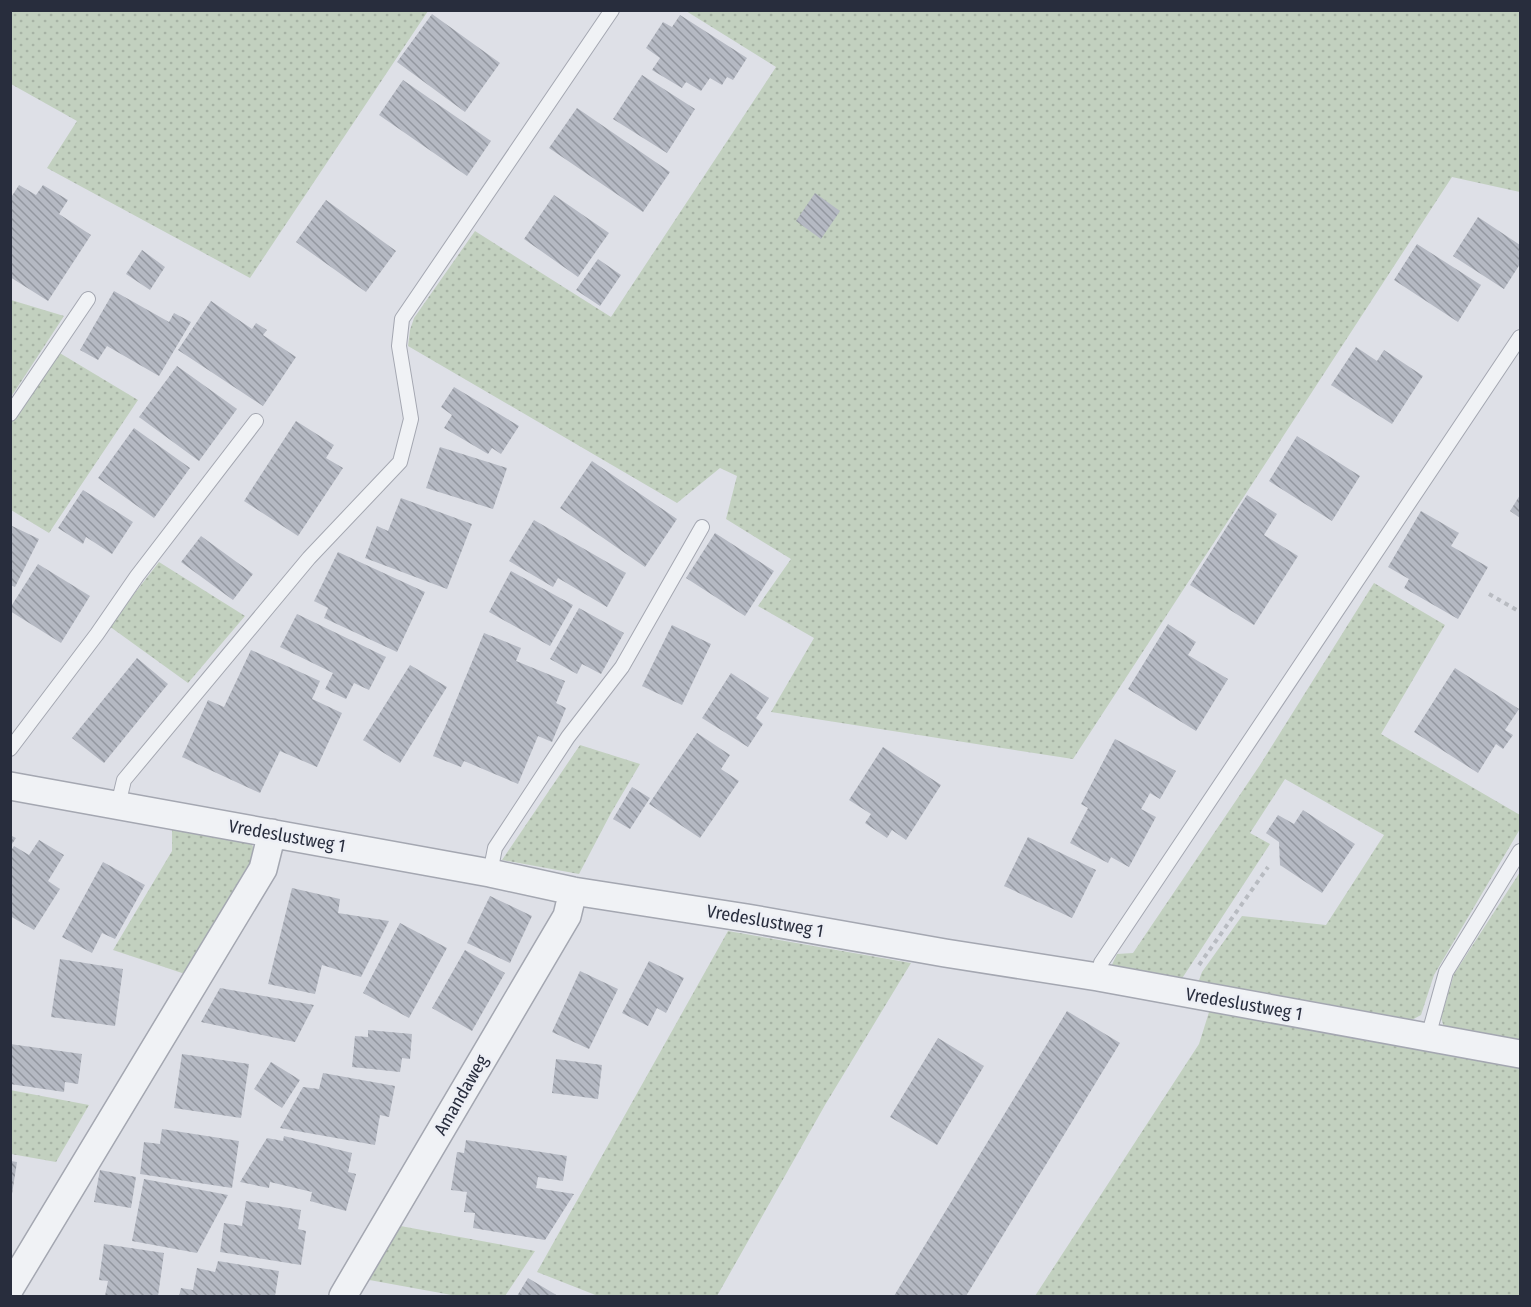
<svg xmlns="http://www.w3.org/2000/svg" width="1531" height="1307" font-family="'Fira Sans Condensed',sans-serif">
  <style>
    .grass { fill: url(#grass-dots) }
    .building { fill: url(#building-back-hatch) }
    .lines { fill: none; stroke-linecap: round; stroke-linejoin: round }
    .lane-casing { stroke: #a4a7b1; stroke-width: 16 }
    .street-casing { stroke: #a4a7b1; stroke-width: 30 }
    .path { stroke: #b8bbc1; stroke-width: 4; stroke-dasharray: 4.5 4.5; stroke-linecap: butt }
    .lane { stroke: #f0f2f5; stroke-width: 14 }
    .street { stroke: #f0f2f5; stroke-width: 27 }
    .labels { text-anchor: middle; stroke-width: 5; stroke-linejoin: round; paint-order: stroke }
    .street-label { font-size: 18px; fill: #282d3d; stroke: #edeff5 }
  </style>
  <defs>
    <pattern id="grass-dots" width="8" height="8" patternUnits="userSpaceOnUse" patternTransform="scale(1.5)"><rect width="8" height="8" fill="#c2d0bf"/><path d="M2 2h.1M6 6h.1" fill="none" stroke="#a7b3a5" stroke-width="1.8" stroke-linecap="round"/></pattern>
    <pattern id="building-back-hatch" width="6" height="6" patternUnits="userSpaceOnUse" patternTransform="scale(1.5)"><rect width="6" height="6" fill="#b5b9c3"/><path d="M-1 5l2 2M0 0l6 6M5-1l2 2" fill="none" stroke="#9397a0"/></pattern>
  </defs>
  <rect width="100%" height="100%" fill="#dee0e7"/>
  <!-- grass -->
  <path class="grass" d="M10,11L11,10L428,11L250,278L47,168L77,121L11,84Z
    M686,11H1520V192L1452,177L1073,759L771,712L814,638L758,606L791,559L726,519L737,476L720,468L677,503L408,346L410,330L414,318L475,231L611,317L776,67Z
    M11,300L64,316L11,397L10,300Z
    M58,352L138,400L49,533L11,510V423Z
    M159,562L245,616L188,683L109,626Z
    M1374,583L1445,625L1381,734L1520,815V829L1434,975L1421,1015L1406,1023L1198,983L1202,972L1242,916L1326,925L1384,835L1285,779L1250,833L1270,844L1181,980L1110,969L1117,954L1133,953L1260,765Z
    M580,745L640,764L611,813L579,874L502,860Z
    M172,827L251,842L255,852L253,866L185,974L113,950L172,851Z
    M1520,872V1043L1445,1030L1441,1018L1454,974Z
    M728,931L911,963L825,1105L717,1296H598L537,1272Z
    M1210,1009L1520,1062V1296H1035L1199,1044Z
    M10,1090L89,1105L56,1162L11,1154Z
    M395,1225L535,1251L505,1296H457L364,1279Z"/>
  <!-- building -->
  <path class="building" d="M432,14L500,63L465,112L397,62Z
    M680,15L747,58L733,80L727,77L722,85L710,78L701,91L686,82L682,88L652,70L660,58L646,48L663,22L672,27Z
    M642,75L695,109L667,153L613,119Z
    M403,80L491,141L467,176L379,115Z
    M577,108L670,172L643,212L549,148Z
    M19,185L36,195L43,185L68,200L59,214L91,235L48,301L10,277V199Z
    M815,193L840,211L821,239L796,221Z
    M554,195L609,233L578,277L524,239Z
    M326,200L396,251L366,292L296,242Z
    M1478,217L1520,245V264L1504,289L1453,256Z
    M1417,244L1481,285L1458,322L1394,280Z
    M142,250L165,267L150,290L126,274Z
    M598,259L621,275L600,306L576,290Z
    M114,291L169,322L174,313L191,322L159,376L107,346L98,360L80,350Z
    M211,301L252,329L256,323L267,330L263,335L296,357L263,406L178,350Z
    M1356,347L1377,361L1384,350L1423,376L1392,424L1331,385Z
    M177,366L237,409L199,461L139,417Z
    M454,387L519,426L501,454L492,448L488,454L444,428L452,415L441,407Z
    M296,421L334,445L326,458L343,468L298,536L244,501Z
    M134,428L190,468L154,518L98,478Z
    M1297,436L1360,476L1332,521L1269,481Z
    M440,447L507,468L493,509L426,488Z
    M592,461L677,519L645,567L560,508Z
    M83,490L133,522L112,554L86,537L83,544L58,528Z
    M1247,495L1277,514L1264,535L1298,556L1254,625L1190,585Z
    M1520,495V518L1510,511Z
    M401,498L472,524L447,589L365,558L377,526L388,531Z
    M1421,511L1459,533L1451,546L1488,567L1458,619L1404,588L1409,579L1388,567Z
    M534,520L626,573L607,607L558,578L553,587L509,561Z
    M10,525L39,539L15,587L10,585Z
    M715,533L774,571L745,616L686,578Z
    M201,536L253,574L233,600L181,562Z
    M338,552L425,592L397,652L324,618L328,608L314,601Z
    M38,564L90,596L61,643L10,611V608Z
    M511,571L573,605L550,646L489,612Z
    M579,608L624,633L601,674L582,664L577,674L550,659Z
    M297,614L386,657L369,690L354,683L346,699L325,689L333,673L280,647Z
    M1168,624L1196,642L1188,655L1228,679L1196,731L1128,689Z
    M672,625L711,644L682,705L642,686Z
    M484,633L521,648L516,661L565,681L556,703L566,708L552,742L538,736L518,784L464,761L461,767L433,756Z
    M251,650L320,681L312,699L342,713L317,767L280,751L260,793L182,757L208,700L224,707Z
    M137,658L168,684L104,763L72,738Z
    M410,665L447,687L400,763L363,740Z
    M1455,668L1519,709L1505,730L1513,735L1503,749L1496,744L1478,773L1414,732Z
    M731,673L769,698L756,718L763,724L748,747L702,718Z
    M697,733L730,755L721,769L739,781L700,838L649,804Z
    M1115,739L1176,771L1160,799L1150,793L1141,809L1156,817L1129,867L1111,857L1108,863L1070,843L1088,808L1081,804Z
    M883,747L941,785L906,840L892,830L887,838L865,823L871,814L849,800Z
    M632,787L650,798L630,829L613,819Z
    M1303,810L1355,844L1322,893L1280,865L1279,842L1266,833L1278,815L1294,824Z
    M10,835L16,838L10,847Z
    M1028,837L1096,870L1072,918L1004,886Z
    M39,840L64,855L48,881L60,889L34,930L10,916V852L14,846L29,855Z
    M103,862L145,885L115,939L102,933L92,953L62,937Z
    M292,888L340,899L338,913L389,921L361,977L322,965L315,994L268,984Z
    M490,896L532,916L510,963L467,943Z
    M400,923L447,948L409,1018L363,993Z
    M465,950L505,973L472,1031L432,1008Z
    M60,959L123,969L115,1026L51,1017Z
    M649,961L684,978L666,1013L657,1008L648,1026L622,1013Z
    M580,971L618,989L589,1049L552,1032Z
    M220,988L314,1005L295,1042L201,1022Z
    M1067,1011L1120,1043L966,1296H894Z
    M368,1030L412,1034L410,1059L402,1058L400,1072L352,1067L355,1036L368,1037Z
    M938,1038L984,1066L937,1145L890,1117Z
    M10,1044L82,1054L78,1084L65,1082L64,1092L10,1084Z
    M182,1054L249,1064L241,1118L174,1108Z
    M556,1059L602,1065L598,1099L552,1093Z
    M271,1062L300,1080L282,1108L254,1089Z
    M323,1073L395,1086L389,1117L380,1115L375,1145L280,1128L303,1087L319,1089Z
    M162,1129L239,1141L232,1188L140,1174L144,1142L160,1144Z
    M284,1136L352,1153L348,1172L356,1174L346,1211L310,1201L312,1192L270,1182L269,1188L240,1182L267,1138L283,1141Z
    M466,1140L567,1156L563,1181L538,1177L536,1188L574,1194L545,1240L473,1228L475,1213L464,1212L467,1192L451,1190L457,1152L464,1153Z
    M10,1161L17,1162L12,1194H10Z
    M100,1170L136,1177L131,1208L94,1202Z
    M144,1179L228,1195L197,1253L132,1241Z
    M246,1201L301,1210L298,1229L306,1231L301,1265L220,1252L224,1223L242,1226Z
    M104,1244L164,1253L158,1296H105L108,1281L99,1280Z
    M218,1261L279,1271L275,1296H179L181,1288L193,1290L197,1268L215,1272Z
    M528,1278L558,1296H517Z"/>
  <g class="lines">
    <defs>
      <path id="lane" d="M10,414L88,299
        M10,749L97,634L137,576L256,421
        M118,805L124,780L309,558L400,462L411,419L399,346L402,319L612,10
        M490,873L495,848L568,737L622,667L702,527
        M1098,977L1101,963L1520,337
        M1428,1037L1446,972L1520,851"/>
      <path id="street" d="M10,786L490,873L573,891L747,918L945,953L1098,977L1520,1054
        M10,1288L263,869L272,833
        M343,1296L567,916L573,891"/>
    </defs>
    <!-- lane casing -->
    <use href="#lane" class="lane-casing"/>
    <!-- street casing -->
    <use href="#street" class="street-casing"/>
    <!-- path -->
    <path class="path" d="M1489,594L1520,612
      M1199,965L1268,867"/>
    <!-- lane -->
    <use href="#lane" class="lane"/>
    <!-- street -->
    <use href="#street" class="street"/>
  </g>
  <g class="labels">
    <!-- street labels -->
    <g class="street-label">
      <text transform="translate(287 836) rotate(10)" y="6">Vredeslustweg 1</text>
      <text transform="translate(765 921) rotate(10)" y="6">Vredeslustweg 1</text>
      <text transform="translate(1244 1004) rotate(10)" y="6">Vredeslustweg 1</text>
      <text transform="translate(461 1095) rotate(-60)" y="6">Amandaweg</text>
    </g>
  </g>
  <!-- border -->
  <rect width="1531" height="1307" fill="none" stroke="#282d3d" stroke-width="24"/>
</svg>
